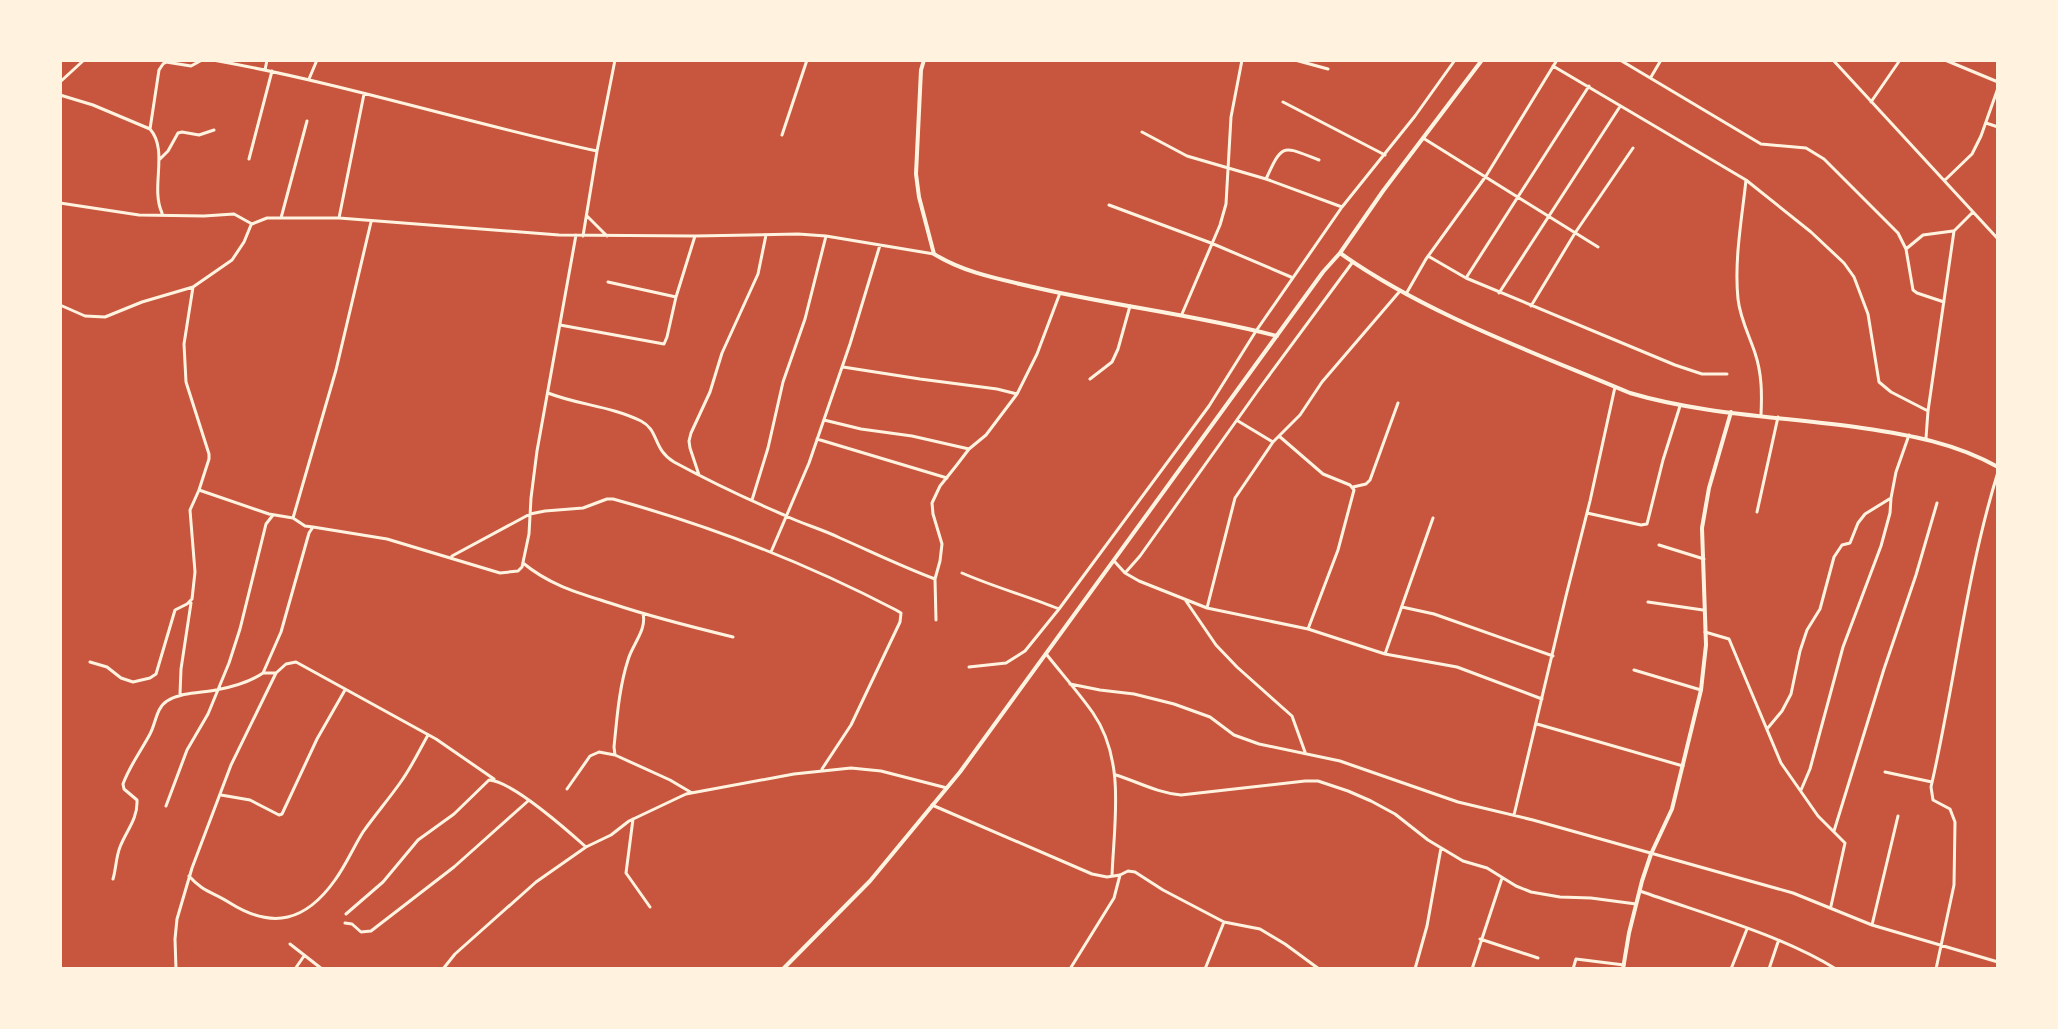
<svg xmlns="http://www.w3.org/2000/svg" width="2058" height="1029" font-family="Quicksand,sans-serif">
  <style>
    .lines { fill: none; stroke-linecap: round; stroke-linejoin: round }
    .minor { stroke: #fff3e0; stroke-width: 3 }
    .tertiary { stroke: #fff3e0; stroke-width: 4 }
  </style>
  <rect width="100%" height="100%" fill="#c8553d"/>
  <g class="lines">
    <!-- minor -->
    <path class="minor" d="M213,60C342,83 468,123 597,151
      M1295,60L1328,69
      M1620,60L1761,144L1806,148L1824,159L1898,233L1906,249L1913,290L1917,293L1944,302
      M1833,60L1998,239
      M1945,60L1998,82
      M1553,66L1746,180L1811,232L1844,263L1854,277L1868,314L1879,382L1891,392L1928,411
      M265,70L267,60
      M1651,77L1661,60
      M309,79L317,60
      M60,82L84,60
      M60,95L93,105L150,129
      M1283,102L1385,155
      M1871,102L1900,60
      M1986,123L1998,127
      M1142,132L1187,156L1266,179L1342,207
      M782,135L807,60
      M1423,138L1598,247
      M249,159L272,71
      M159,160L168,151L178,133L182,132L199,135L214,130
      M1266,179C1283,142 1282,146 1319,160
      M1746,180C1742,218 1734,260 1738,299C1740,318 1749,335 1755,353C1762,374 1762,394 1761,415
      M1945,180L1972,154L1981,136L1998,88
      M60,203L139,215L204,216L234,214L252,224L267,218H339L559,235L695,236L798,234L826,236L934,254
      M1109,205L1211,243L1291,277
      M162,213C150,187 169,151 150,129L159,70L163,64L166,62L191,66L202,60
      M587,216L607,236
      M281,218L307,121
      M339,218L364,94
      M583,236L597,151L615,60
      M1906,249L1923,235L1953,231
      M1428,256L1466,278L1675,365L1702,374H1727
      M1466,278L1589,86
      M608,282L676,297
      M193,287L184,344L186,382L209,454V459L199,490L269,514L293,518L305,526L313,527
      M1499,293L1619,108
      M1406,294L1426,259L1486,176L1557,60
      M60,305L85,316L105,317L142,302L193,287L232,260L244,242L251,225
      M1531,306L1575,233L1633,148
      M1182,314L1220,225L1226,204L1231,117L1242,60
      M560,325L664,344L667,337L676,297L695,236
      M843,367L920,379L997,389L1017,394
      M1090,379L1112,362L1118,349L1130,306
      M548,393C578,405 611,406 641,421C659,430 653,450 674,462C709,481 747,499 784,515C802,524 822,529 840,538C872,552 903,567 935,579
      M824,420L861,429L912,436L969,449
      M1238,421L1273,442
      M1279,436L1323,474L1350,485L1354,490L1338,550L1308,629
      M1926,438L1928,411L1954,231L1973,212
      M817,439L947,478
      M699,475L690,448L689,441L691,433L710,392L722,353L758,274L766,235
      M1353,487L1366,484L1370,480L1398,403
      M752,500L768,448L783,382L805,319L826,236
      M1757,512L1778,417
      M1587,513L1641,525L1647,524L1663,460L1680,406
      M293,518L336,370L371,222
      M1659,545L1704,559
      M771,552L809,463L850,344L880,245
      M452,556L530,514L545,511L583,508L607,499H613C711,526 806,563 896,610L901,613L900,622L851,725L822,769
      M1115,562L1125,573L1139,581L1207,608L1308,629L1385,654L1457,667L1542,699
      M523,563C551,586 579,593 613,604C652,617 692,627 733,637
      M962,573C994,587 1027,596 1059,609
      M1125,573L1140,556L1259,389L1352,263
      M1186,601L1216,645L1237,667L1292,716L1305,752
      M1648,602L1703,610
      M1402,607L1434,614L1553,656
      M1207,608L1235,498L1273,442L1300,415L1322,382L1400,291
      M936,620L935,579L940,561L942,544L933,514L932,503L940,486L956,466L969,449L986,435L1017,394L1037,354L1060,293
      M1705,632L1729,639L1781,763L1818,816L1845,843L1831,906
      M1385,654L1433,518
      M1047,655C1062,674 1079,693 1093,713C1126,761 1114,822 1112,876
      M90,662L107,667L121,678L133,682L150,678L156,674L175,610L187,604L192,599L195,572L190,510L199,490
      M969,667L1006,663L1025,651L1059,609L1209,406L1256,331L1342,207L1415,116L1455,60
      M1634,670L1701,690
      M263,673H276L286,664L296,662L436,739L494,779
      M1070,684L1100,690L1134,694L1174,704L1210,717L1234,735L1259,744L1340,761L1458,802L1533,820L1793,893L1872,925L1998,962
      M180,694L181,669L191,603
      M1537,724L1683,766
      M1767,729L1782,711L1791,694L1800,651L1807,630L1820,609L1834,557L1842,545L1850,543L1858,523L1865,514L1891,498
      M615,755L614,747C617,718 619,688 628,660C632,645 647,630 643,614
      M1885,772L1932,782
      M1116,775C1138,782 1158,793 1181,795L1305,781H1318L1348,791L1371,801L1395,814L1428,840L1463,861L1487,868L1516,886L1531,892L1560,897L1591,898L1636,904
      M567,789L590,756L599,752L615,755L670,780L692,793
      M1801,790L1810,769L1843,647L1881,546L1890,513L1891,498L1896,472L1909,435
      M221,795L250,800L279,815L282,814L317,739L345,690
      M932,805L1092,874L1107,877L1120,875L1128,871L1135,872L1163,890L1224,922L1260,929L1285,944L1319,969
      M166,806L187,750L208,714L229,663L240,629L266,524L273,515
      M1514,815L1566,596L1590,501L1615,387
      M633,819L626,873L650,907
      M1834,831L1884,669L1916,575L1937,503
      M189,876C203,892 213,892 230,903C273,930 306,921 335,880C346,865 353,848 363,832C375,815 388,800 400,783C411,768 419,751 428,735
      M113,879C116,869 116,857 120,847C126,831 138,819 137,800L124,789L123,784C130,765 141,751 150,734C156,723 156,708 167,701C182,692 200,693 216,690C232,687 250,682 263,673L281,632L309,533L313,527L387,539L500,573L518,571L522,567L529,534L531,498L537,451L576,235
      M1640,891C1704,914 1779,934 1836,969
      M346,914L383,882L418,840L454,814L489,780C512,781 567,830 586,847
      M345,923L352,924L361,932L371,931L454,867L528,801
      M1872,925L1898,816
      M1480,939L1538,958
      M290,944L322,969
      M176,969L175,939L177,919L192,868L231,765L276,673
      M295,969L304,956
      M443,969L455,954L536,882L586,847L611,835L629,821L686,794L794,774L851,768L881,771L947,788
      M1070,969L1114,898L1120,875
      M1205,969L1224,922
      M1415,969L1427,926L1441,848
      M1472,969L1502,878
      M1573,969L1576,959L1624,965
      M1731,969L1747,929
      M1769,969L1778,942
      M1936,969L1954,885L1955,822L1950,809L1933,800L1931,787C1955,683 1966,575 1998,472"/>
    <!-- tertiary -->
    <path class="tertiary" d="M924,60L921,70L916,174L919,197L934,254C965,273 999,279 1033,287C1114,306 1196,315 1277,336
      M1340,253C1426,314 1533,352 1630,393C1704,415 1786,417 1862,428C1910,435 1955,443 1998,467
      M783,969L870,881L960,772L1323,272L1340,253L1383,191L1482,60
      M1623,969L1629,933L1642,881L1651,854L1672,809L1701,690L1706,645L1702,528L1709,488L1731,412"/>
  </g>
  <!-- border -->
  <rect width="2058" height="1029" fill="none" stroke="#fff3e0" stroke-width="124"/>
</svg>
